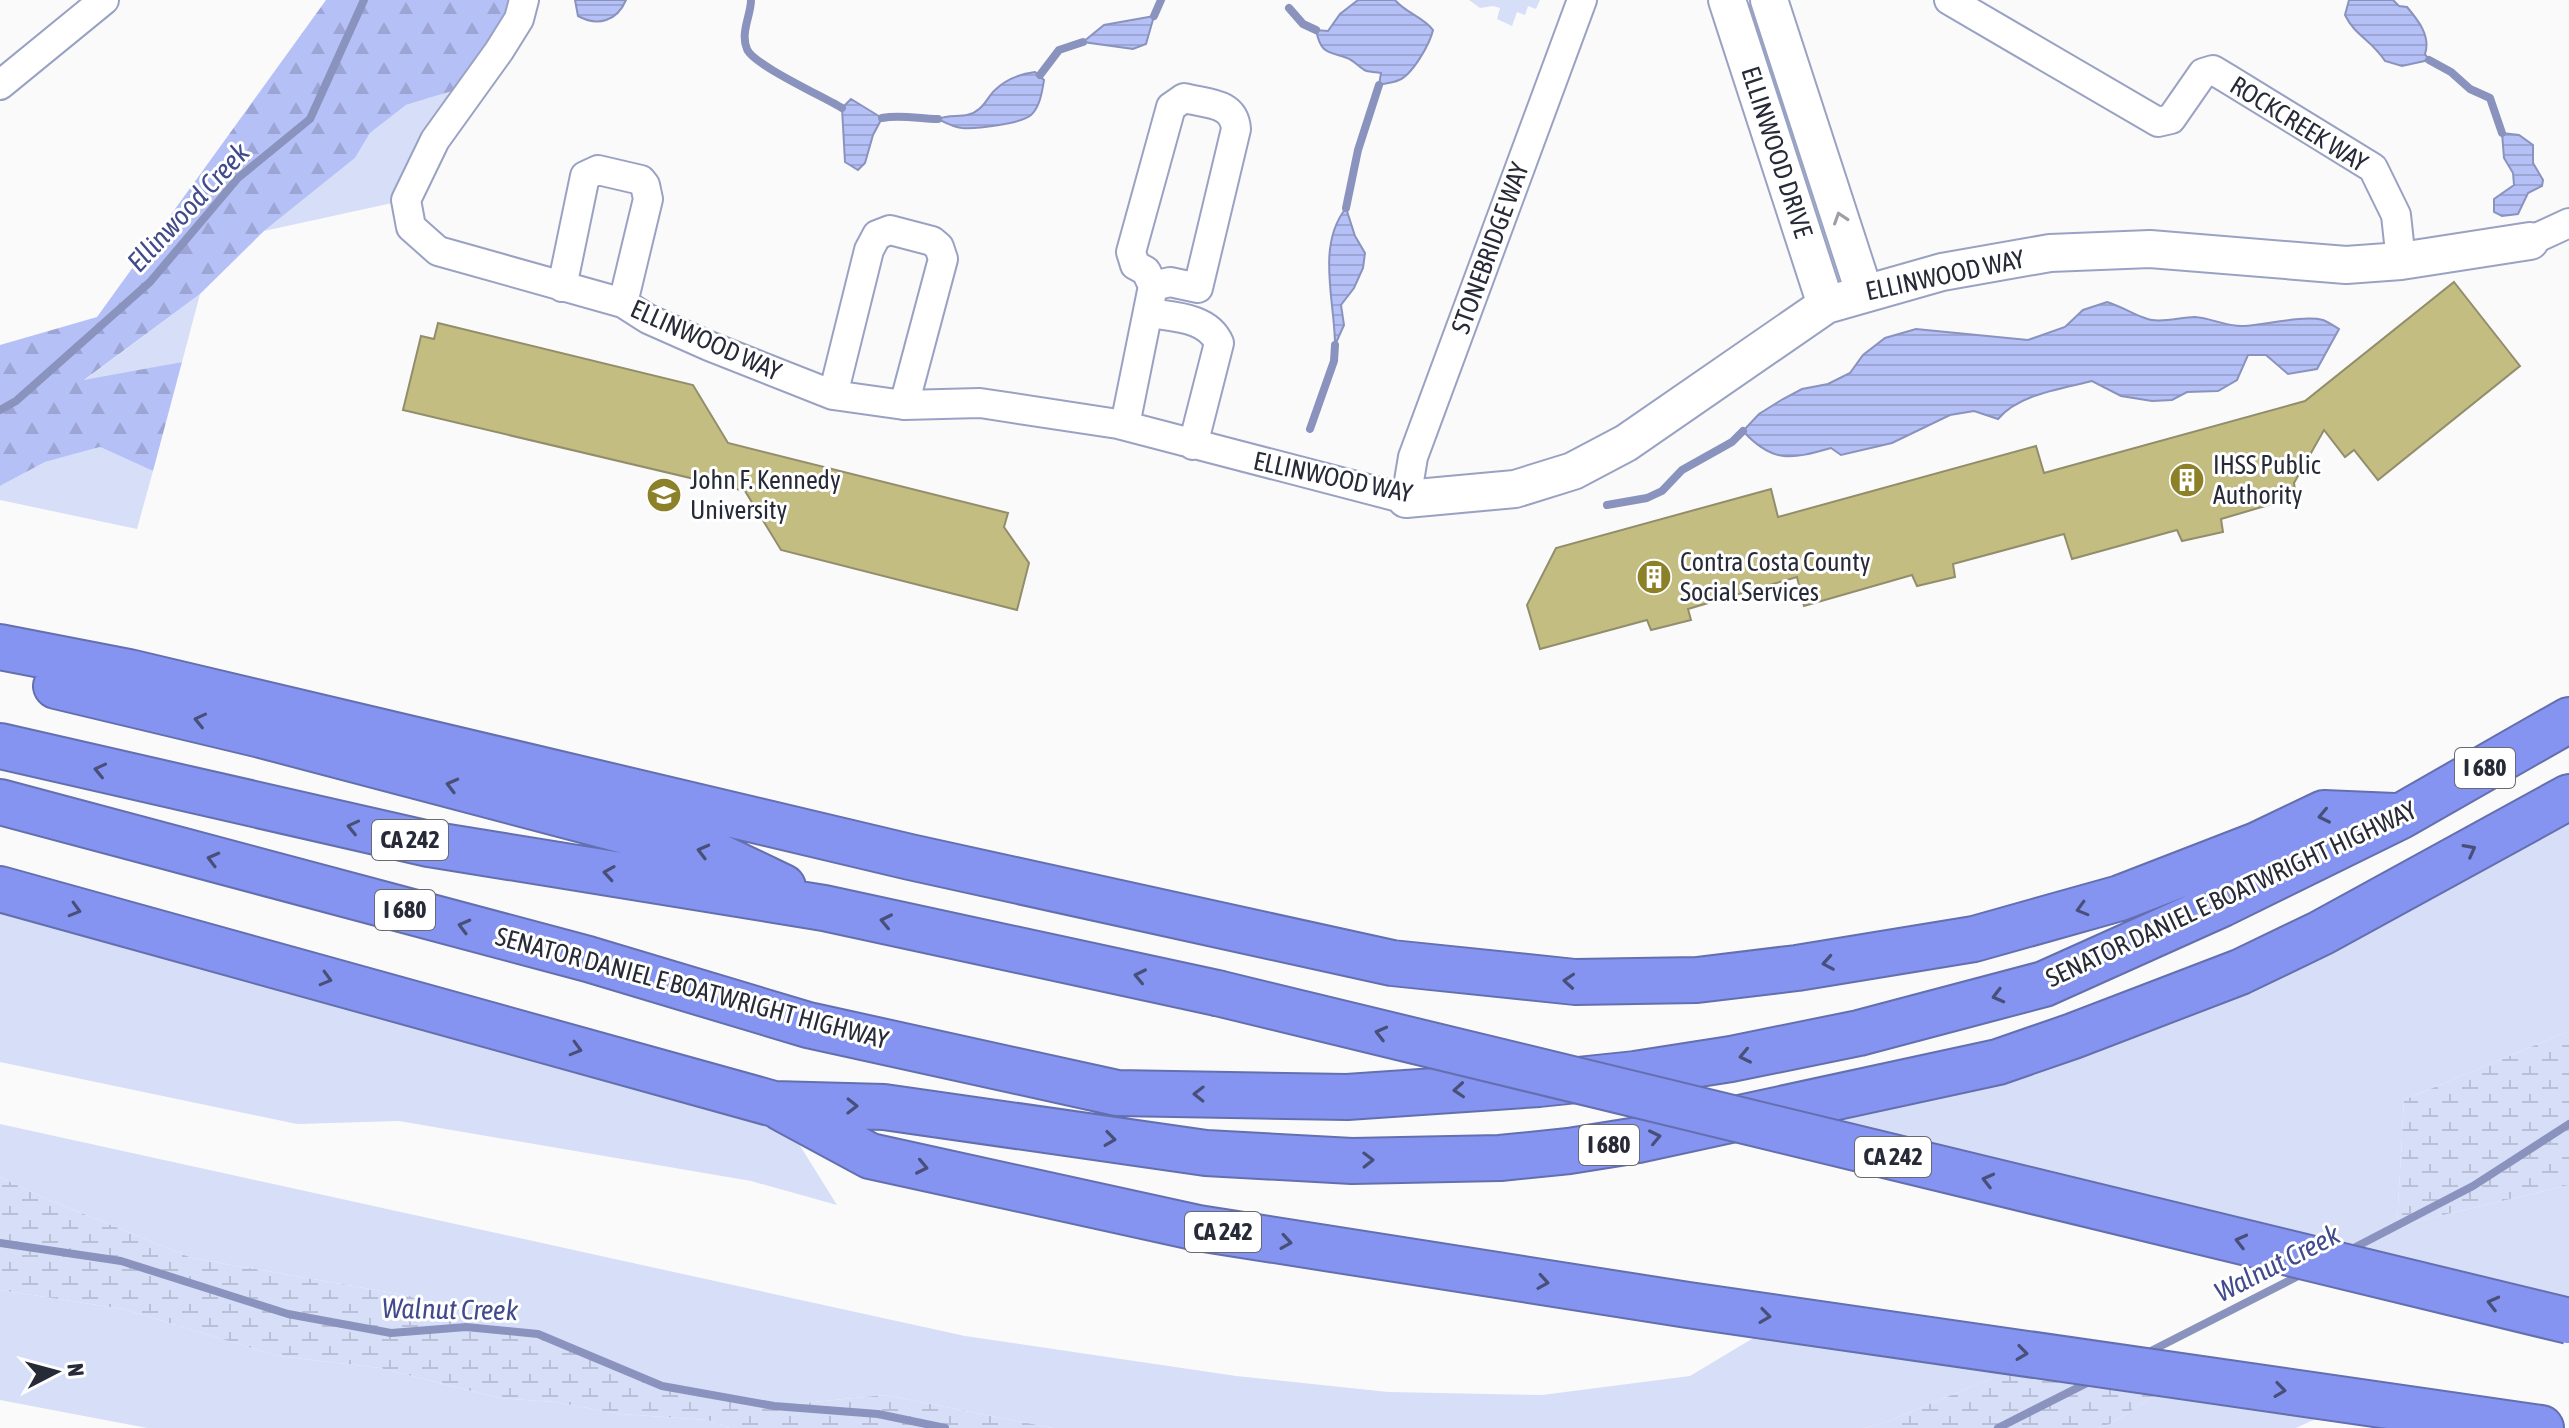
<svg xmlns="http://www.w3.org/2000/svg" width="2569" height="1428" font-family="'Asap Condensed',sans-serif">
  <style>
    .green { fill: #d7def8 }
    .forest { fill: url(#forest-firs) }
    .wetland { fill: url(#wetland-marsh) }
    .water { fill: url(#water-rules); stroke: #8a93bd; stroke-width: 2 }
    .lines { fill: none; stroke-linecap: round; stroke-linejoin: round }
    .stream { stroke: #8a93bd; stroke-width: 8 }
    .building { fill: #c4bd82; stroke: #928d6b; stroke-width: 2 }
    .minor-casing { stroke: #9aa2c3; stroke-width: 32 }
    .tertiary-casing { stroke: #9aa2c3; stroke-width: 40 }
    .motorway-casing { stroke: #646faf; stroke-width: 48 }
    .minor { stroke: #fff; stroke-width: 28 }
    .tertiary { stroke: #fff; stroke-width: 36 }
    .motorway { stroke: #8594f0; stroke-width: 44 }
    .motorway-bridge-casing { stroke: #646faf; stroke-width: 48; stroke-linecap: butt }
    .motorway-bridge { stroke: #8594f0; stroke-width: 44 }
    .oneway { stroke: #9e9fa5 }
    .oneway2 { stroke: #484f78 }
    .labels { text-anchor: middle; stroke-width: 6; stroke-linejoin: round; paint-order: stroke }
    .shield { fill: #fff; stroke: #686a73; stroke-width: 2 }
    .shield-label { font-size: 24px; font-weight: bold; fill: #272a37 }
    .street-label { font-size: 26px; fill: #272a37; stroke: #fff }
    .poi-label { font-size: 26px; fill: #272a37; stroke: #fff; text-anchor: start }
    .water-label { font-size: 28px; font-style: italic; fill: #414a8c; stroke: #fff }
  </style>
  <defs>
    <pattern id="forest-firs" width="22" height="20" patternUnits="userSpaceOnUse" patternTransform="scale(2)"><rect width="22" height="20" fill="#b5c0f7"/><path d="M5 1l3.5 6h-7zM16 11l3.5 6h-7z" fill="#9ca5d4"/></pattern>
    <pattern id="wetland-marsh" width="20" height="14" patternUnits="userSpaceOnUse" patternTransform="scale(2)"><rect width="20" height="14" fill="#d7def8"/><path d="M1 5h8M5 5V1M11 12h8M15 12V8" fill="none" stroke="#b9bfd5"/></pattern>
    <pattern id="water-rules" width="6" height="5" patternUnits="userSpaceOnUse" patternTransform="scale(2)"><rect width="6" height="5" fill="#b5c0f7"/><path d="M0 2.5h6" fill="none" stroke="#9ca5d4"/></pattern>
  </defs>
  <rect width="100%" height="100%" fill="#fafafa"/>
  <!-- green -->
  <path class="green" d="M1469,0H1540L1536,9L1528,6L1525,15L1517,12L1512,26L1497,19L1500,8L1493,6L1480,8Z
    M475,84L406,200L264,231L355,158L370,133L406,105Z
    M200,294L182,362L82,382Z
    M100,447L153,471L137,529L0,500V486L45,462Z
    M2569,797V1031L2404,1100L2397,1226L2569,1185V1321L1778,1111L1998,1062Z
    M0,889L774,1104L837,1205L751,1181L399,1121L297,1124L0,1062Z
    M0,1124L965,1336L1236,1376L1388,1392L1542,1395L1690,1376L1785,1319L2046,1356L1881,1424L1864,1428H1053L884,1395L774,1406L662,1386L538,1334L466,1327L410,1296L192,1258L42,1197L0,1177Z
    M0,1290L123,1309L278,1356L380,1368L499,1398L554,1402L621,1414L708,1420L730,1428H147L0,1400Z
    M2185,1376L2355,1401L2296,1428H2099L2110,1424Z"/>
  <!-- forest -->
  <path class="forest" d="M326,0H524L475,84L406,105L370,133L355,158L264,231L200,294L84,380L182,362L153,471L100,447L45,462L0,486V345L97,317Z"/>
  <!-- wetland -->
  <path class="wetland" d="M2569,1031V1185L2397,1226L2404,1100Z
    M0,1177L42,1197L192,1258L410,1296L466,1327L538,1334L662,1386L774,1406L884,1395L1053,1428H730L708,1420L621,1414L554,1402L499,1398L380,1368L278,1356L123,1309L0,1290Z
    M2046,1356L2185,1376L2110,1424L2099,1428H1864L1881,1424Z"/>
  <!-- water -->
  <path class="water" d="M575,0H626C617,21 598,27 578,16Z
    M1358,0H1395C1406,13 1423,17 1433,30C1430,44 1412,75 1399,80C1393,83 1386,83 1379,85L1381,73C1374,71 1367,73 1363,69C1357,65 1353,60 1347,58C1327,51 1321,54 1316,30L1328,31L1340,14Z
    M2349,0H2393L2399,6L2407,7C2418,20 2431,36 2425,54L2429,60L2402,66L2385,61C2372,40 2355,36 2345,15Z
    M1154,16L1146,44L1133,49L1083,42L1104,25Z
    M1035,72L1044,80C1042,92 1040,107 1031,115C1021,124 975,129 962,128C953,127 946,123 938,119C952,113 967,120 979,109C986,104 989,95 995,90C1006,79 1020,74 1035,72Z
    M851,99L882,118L873,135L865,163L858,170L845,162L842,108Z
    M2502,133L2519,135L2533,145V163L2543,180L2542,186L2528,193L2518,214L2502,216L2494,212V199L2514,185L2513,173L2504,158Z
    M1346,208L1355,236L1365,253L1363,268L1354,288L1341,305L1344,325L1335,345C1335,301 1316,246 1346,208Z
    M2107,302C2121,306 2142,319 2152,320C2167,322 2181,317 2195,317C2211,318 2227,327 2244,326C2265,325 2303,315 2323,320C2328,322 2334,326 2339,329L2317,369L2288,374L2266,355H2248L2237,380L2218,391L2187,392L2172,400L2152,401L2121,396L2092,381C2061,389 2019,394 1998,419L1974,411L1950,415L1892,443L1841,455L1831,448C1792,459 1773,464 1743,431L1759,414L1783,399L1802,389L1828,384L1850,373L1863,355L1885,338L1916,329L2028,340L2065,327L2083,310Z"/>
  <g class="lines">
    <!-- stream -->
    <path class="stream" d="M751,0C751,15 740,33 747,49C752,64 824,97 842,108
      M1289,8L1303,24L1316,30
      M1154,16L1161,0
      M2429,60L2451,72L2470,89L2490,98L2502,133
      M1040,75L1059,50L1083,42
      M882,118C901,114 919,119 938,119
      M1346,208L1358,150L1379,85
      M0,410L16,401L150,282L238,178L310,119L364,0
      M1310,429L1334,361L1335,345
      M1607,505L1647,498L1662,491L1682,470L1732,442L1743,431
      M0,1243L121,1261L288,1314L391,1333L466,1327L538,1334L662,1386L774,1406L878,1414L945,1428
      M2348,1251L2473,1186L2569,1124
      M2145,1354L2304,1273
      M1998,1428L2093,1380"/>
  </g>
  <!-- building -->
  <path class="building" d="M2454,282L2520,366L2378,480L2354,450L2345,457L2324,430L2294,483L2296,497L2221,519L2223,532L2182,541L2177,530L2072,559L2064,534L1953,564L1955,577L1917,586L1912,575L1804,606L1797,577L1688,609L1691,620L1651,630L1647,620L1540,649L1527,605L1556,548L1771,489L1778,517L2036,446L2044,473L2305,401Z
    M438,323L693,385L728,443L1008,513L1004,527L1029,563L1017,610L781,550L745,491L403,410L421,336L434,339Z"/>
  <g class="lines">
    <defs>
      <path id="minor" d="M524,0L519,19L499,51L435,140L406,200L411,227L438,251L623,303L648,319L709,346L833,395L904,405L980,403L1118,424L1406,499L1413,457L1582,0
        M1949,0L2158,122L2171,119L2203,73L2213,70L2228,79L2373,168L2396,215L2401,261
        M0,85L104,0
        M2530,241L2569,223
        M562,287L585,176L598,170L641,180L645,185L648,199L623,303
        M1149,313C1173,317 1208,317 1219,343L1193,445
        M833,395L869,250L877,235L890,230L932,241L939,247L943,259L904,405
        M1125,425L1153,286L1146,271L1135,265L1131,252L1171,107L1184,98C1207,104 1234,102 1236,129L1198,288L1170,282L1153,286"/>
      <path id="tertiary" d="M1727,0L1826,305
        M1769,0L1864,292
        M1406,499L1515,489L1573,471L1626,443L1826,305L1942,272L2050,253L2150,249L2346,265L2401,261L2530,241"/>
      <path id="motorway" d="M0,647L129,672L910,857L1392,963L1575,982L1697,980L1797,968L1974,939L2120,898L2257,845L2324,813L2394,816
        M56,686L261,735L716,855L783,887
        M0,746L429,844L824,908L1217,993
        M0,802L588,959L808,1025L1117,1093L1347,1097L1539,1084L1635,1074L1731,1059L1859,1033L2044,984L2222,904L2401,816L2569,720
        M0,889L774,1104L884,1107L1206,1153L1352,1161L1500,1158L1569,1151L1638,1140L1998,1062L2073,1036L2240,972L2321,933L2569,797
        M783,1109L870,1156L1198,1228L1688,1305L2541,1428"/>
    </defs>
    <!-- minor casing -->
    <use href="#minor" class="minor-casing"/>
    <!-- tertiary casing -->
    <use href="#tertiary" class="tertiary-casing"/>
    <!-- motorway casing -->
    <use href="#motorway" class="motorway-casing"/>
    <!-- minor -->
    <use href="#minor" class="minor"/>
    <!-- tertiary -->
    <use href="#tertiary" class="tertiary"/>
    <!-- motorway -->
    <use href="#motorway" class="motorway"/>
    <defs>
      <path id="motorway-bridge" d="M1217,993L2569,1321"/>
    </defs>
    <!-- motorway-bridge casing -->
    <use href="#motorway-bridge" class="motorway-bridge-casing"/>
    <!-- motorway-bridge -->
    <use href="#motorway-bridge" class="motorway-bridge"/>
  </g>
  <!-- one-way arrows -->
  <defs><path id="oneway-chevron" d="M-2-3.5L2.5 0L-2 3.5" fill="none" stroke-width="1.6" stroke-linecap="round" stroke-linejoin="round" transform="scale(2)"/></defs>
  <use class="oneway" href="#oneway-chevron" transform="translate(1840 218) rotate(-108)"/>
  <g class="oneway2">
    <use href="#oneway-chevron" transform="translate(200 720) rotate(-167)"/>
    <use href="#oneway-chevron" transform="translate(100 770) rotate(-167)"/>
    <use href="#oneway-chevron" transform="translate(452 785) rotate(-165)"/>
    <use href="#oneway-chevron" transform="translate(2324 816) rotate(168)"/>
    <use href="#oneway-chevron" transform="translate(353 827) rotate(-167)"/>
    <use href="#oneway-chevron" transform="translate(2470 850) rotate(-28)"/>
    <use href="#oneway-chevron" transform="translate(703 851) rotate(-165)"/>
    <use href="#oneway-chevron" transform="translate(213 859) rotate(-165)"/>
    <use href="#oneway-chevron" transform="translate(609 873) rotate(-171)"/>
    <use href="#oneway-chevron" transform="translate(2082 909) rotate(164)"/>
    <use href="#oneway-chevron" transform="translate(75 910) rotate(16)"/>
    <use href="#oneway-chevron" transform="translate(886 921) rotate(-168)"/>
    <use href="#oneway-chevron" transform="translate(464 926) rotate(-165)"/>
    <use href="#oneway-chevron" transform="translate(1828 963) rotate(170)"/>
    <use href="#oneway-chevron" transform="translate(1140 976) rotate(-168)"/>
    <use href="#oneway-chevron" transform="translate(326 979) rotate(16)"/>
    <use href="#oneway-chevron" transform="translate(1569 981) rotate(-176)"/>
    <use href="#oneway-chevron" transform="translate(1998 996) rotate(165)"/>
    <use href="#oneway-chevron" transform="translate(1381 1033) rotate(-166)"/>
    <use href="#oneway-chevron" transform="translate(576 1049) rotate(16)"/>
    <use href="#oneway-chevron" transform="translate(1745 1056) rotate(168)"/>
    <use href="#oneway-chevron" transform="translate(1459 1090) rotate(176)"/>
    <use href="#oneway-chevron" transform="translate(1199 1094) rotate(-179)"/>
    <use href="#oneway-chevron" transform="translate(852 1106) rotate(1)"/>
    <use href="#oneway-chevron" transform="translate(1655 1137) rotate(-12)"/>
    <use href="#oneway-chevron" transform="translate(1110 1139) rotate(8)"/>
    <use href="#oneway-chevron" transform="translate(1368 1160) rotate(-1)"/>
    <use href="#oneway-chevron" transform="translate(922 1167) rotate(12)"/>
    <use href="#oneway-chevron" transform="translate(1988 1180) rotate(-166)"/>
    <use href="#oneway-chevron" transform="translate(2241 1241) rotate(-166)"/>
    <use href="#oneway-chevron" transform="translate(1286 1242) rotate(9)"/>
    <use href="#oneway-chevron" transform="translate(1543 1282) rotate(9)"/>
    <use href="#oneway-chevron" transform="translate(2493 1303) rotate(-166)"/>
    <use href="#oneway-chevron" transform="translate(1765 1316) rotate(8)"/>
    <use href="#oneway-chevron" transform="translate(2022 1353) rotate(8)"/>
    <use href="#oneway-chevron" transform="translate(2280 1390) rotate(8)"/>
  </g>
  <!-- icons -->
  <defs>
    <symbol id="building-disc" viewBox="-11 -11 22 22"><circle r="9.5" fill="#8c8028" stroke="#fff"/><path d="M-4-6H4V6H1V3H-1V6H-4ZM-2.5-4.3h1.7v1.8h-1.7ZM.8-4.3h1.7v1.8H.8ZM-2.5-1h1.7V.8h-1.7ZM.8-1h1.7V.8H.8Z" fill="#fff"/></symbol>
    <symbol id="university-disc" viewBox="-11 -11 22 22"><circle r="9.5" fill="#8c8028" stroke="#fff"/><path d="M0-5L7-2L0 1L-7-2ZM-4 1L0 2.5L4 1V4Q0 6-4 4Z" fill="#fff"/></symbol>
  </defs>
  <g fill-rule="evenodd">
    <use href="#building-disc" x="2167" y="460" width="40" height="40"/>
    <use href="#university-disc" x="644" y="475" width="40" height="40"/>
    <use href="#building-disc" x="1634" y="557" width="40" height="40"/>
  </g>
  <g class="labels">
    <!-- shield labels -->
    <g class="shield">
      <rect x="2455" y="748" width="60" height="40" rx="6"/>
      <rect x="372" y="820" width="76" height="40" rx="6"/>
      <rect x="375" y="890" width="60" height="40" rx="6"/>
      <rect x="1579" y="1125" width="60" height="40" rx="6"/>
      <rect x="1855" y="1137" width="76" height="40" rx="6"/>
      <rect x="1185" y="1212" width="76" height="40" rx="6"/>
    </g>
    <g class="shield-label">
      <text x="2485" y="776">I 680</text>
      <text x="410" y="848">CA 242</text>
      <text x="405" y="918">I 680</text>
      <text x="1609" y="1153">I 680</text>
      <text x="1893" y="1165">CA 242</text>
      <text x="1223" y="1240">CA 242</text>
    </g>
    <!-- street labels -->
    <g class="street-label">
      <text transform="translate(2299 124) rotate(32)" y="9">ROCKCREEK WAY</text>
      <text transform="translate(1777 152) rotate(72)" y="9">ELLINWOOD DRIVE</text>
      <text transform="translate(1490 248) rotate(-70)" y="9">STONEBRIDGE WAY</text>
      <text transform="translate(1945 275) rotate(-12)" y="9">ELLINWOOD WAY</text>
      <text transform="translate(706 340) rotate(24)" y="9">ELLINWOOD WAY</text>
      <text transform="translate(1333 477) rotate(12)" y="9">ELLINWOOD WAY</text>
      <text transform="translate(2231 894) rotate(-25)" y="9">SENATOR DANIEL E BOATWRIGHT HIGHWAY</text>
      <text transform="translate(692 988) rotate(15)" y="9">SENATOR DANIEL E BOATWRIGHT HIGHWAY</text>
    </g>
    <!-- poi labels -->
    <g class="poi-label">
      <text x="2213" y="474">IHSS Public<tspan x="2213" dy="30">Authority</tspan></text>
      <text x="690" y="489">John F. Kennedy<tspan x="690" dy="30">University</tspan></text>
      <text x="1680" y="571">Contra Costa County<tspan x="1680" dy="30">Social Services</tspan></text>
    </g>
    <!-- water labels -->
    <g class="water-label">
      <text transform="translate(188 207) rotate(-47)" y="10">Ellinwood Creek</text>
      <text transform="translate(2277 1263) rotate(-27)" y="10">Walnut Creek</text>
      <text transform="translate(450 1309) rotate(1)" y="10">Walnut Creek</text>
    </g>
  </g>
  <!-- north arrow -->
  <g transform="translate(56 1372) rotate(84)" stroke="#ffffff" stroke-width="6" paint-order="stroke">
  <path d="M0-6L14 30L0 20L-14 30Z" fill="#272a37"/>
  <text y="-12" font-size="22" font-weight="bold" text-anchor="middle" fill="#272a37">N</text>
  </g>
</svg>
